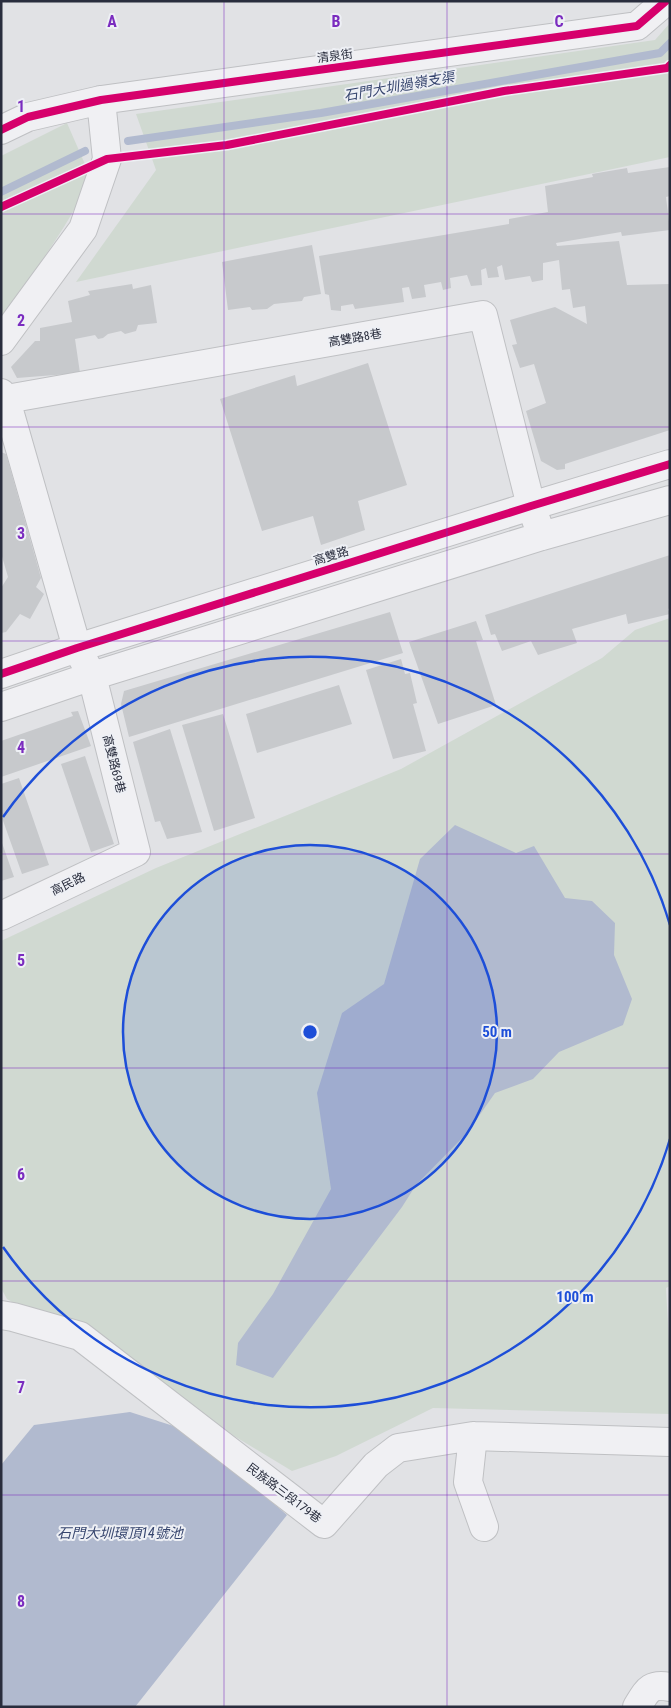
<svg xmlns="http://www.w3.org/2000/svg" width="671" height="1708" font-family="'Roboto Condensed','Noto Sans TC',sans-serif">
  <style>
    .green { fill: #d0d9d1 }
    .water { fill: #b1bacf }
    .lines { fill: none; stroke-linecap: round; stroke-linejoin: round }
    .stream { stroke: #b1bacf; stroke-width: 8 }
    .building { fill: #c7c9cc }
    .minor-casing { stroke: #bfc0c3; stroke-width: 30 }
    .minor { stroke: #f0f0f3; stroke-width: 28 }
    .cycleway-casing { stroke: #eef0f5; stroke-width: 11 }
    .cycleway { stroke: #d6006c; stroke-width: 8 }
    .grid { fill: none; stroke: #7b2cbf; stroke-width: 1; stroke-opacity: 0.55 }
    .ring { fill: none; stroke: #1d4ed8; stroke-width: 2.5 }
    .labels { text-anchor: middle; stroke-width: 4; stroke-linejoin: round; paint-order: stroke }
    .street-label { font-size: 12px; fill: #292d3d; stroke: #eef0f5 }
    .water-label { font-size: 14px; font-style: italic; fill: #36456e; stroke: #eef0f5 }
    .grid-label { font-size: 16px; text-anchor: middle; font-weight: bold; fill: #7b2cbf; stroke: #eef0f5; stroke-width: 4; stroke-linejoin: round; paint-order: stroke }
    .centre { fill: #1d4ed8; stroke: #eef0f5; stroke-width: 2.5 }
    .ring-label { font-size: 15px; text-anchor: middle; font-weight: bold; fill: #1d4ed8; stroke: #eef0f5; stroke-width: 4; stroke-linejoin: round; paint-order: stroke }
  </style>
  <rect width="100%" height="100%" fill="#e1e2e5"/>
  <!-- green -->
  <path class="green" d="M670,23V157L76,282L156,170L136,114L655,40Z
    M67,123L91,178C67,228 34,272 1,318V156Z
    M670,618V1286L666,1288L670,1360V1414L433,1408L336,1456L292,1471L7,1299L1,1288V941L156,868L401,769L602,658L635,630Z"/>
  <!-- water -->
  <path class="water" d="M455,825L516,853L534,846L565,898L592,901L615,923L614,955L632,999L623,1025L559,1052L533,1079L495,1093L467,1133L416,1185L402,1207L273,1378L236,1365L238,1343L273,1294L331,1189L317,1093L342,1013L384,984L420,859Z
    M130,1412L189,1431L287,1515L135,1707H1V1465L34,1425Z"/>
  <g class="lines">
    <!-- stream -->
    <path class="stream" d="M128,141L321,113L660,53L670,43
      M1,192L85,151"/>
  </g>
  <!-- building -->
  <path class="building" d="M670,167V196L666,197L670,230L622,236L621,232L556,243L557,246L619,241L627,285L670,284V430L565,464V469L557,470L541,461L526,411L546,403L534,364L520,368L512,345L517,344L510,320L555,307L587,324L585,306L573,308L570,289L562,290L559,260L543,263V280L532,282L530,276L505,280L502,265L497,267L499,277L488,278L486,268L481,270L482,285L471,286L467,275L450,278L451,288L443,290L441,282L424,285L426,297L412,299L409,287L402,288L404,302L355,309L353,304L341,306V311L331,310L329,295L325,294L319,256L509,224V219L548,212L545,186L593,177L592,174L627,168L628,173Z
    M312,245L321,294L304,297L302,301L274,304L267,309L252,310L250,307L228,310L222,262Z
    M132,284L133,289L151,285L157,323L138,325L136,331L125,334L121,331L108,334L103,338L98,339L95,335L75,339L80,373L17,378L11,367L35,341H40V328L72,322L68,301L90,295L88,291Z
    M368,363L407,485L358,501L365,530L321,545L313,516L262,531L220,399L295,375L297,386Z
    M1,452L6,454L41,578L36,587L44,594L30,619L20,614L6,632L1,633V588L8,577L1,553Z
    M670,555V608L668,609L670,614L628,624L626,614L572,629L577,643L538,655L531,641L502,651L495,634L491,635L485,615Z
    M390,612L403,653L129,737L121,704L124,691Z
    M476,621L483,640L476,641L496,705L438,724L409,642Z
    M401,659L405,674L410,673L417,703L413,704L426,751L393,759L366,670Z
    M339,685L352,724L257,753L246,714Z
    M78,711L91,746L1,777V741L73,716L71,712Z
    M223,714L255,818L214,831L182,725Z
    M170,729L202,832L167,839L160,821L155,822L133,742Z
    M85,756L114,844L91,852L61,764Z
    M19,778L49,865L22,874L1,815V784Z
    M1,840L14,877L1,881Z"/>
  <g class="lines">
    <defs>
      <path id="minor" d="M1,130L28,117L101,100L637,26L666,1
        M1,341L83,229L107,159L101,100
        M1,393L6,400L77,648L92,676L136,852L1,916
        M1,400L483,315L531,506L542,536
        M1,674L77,648L531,506L670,464
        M1,707L92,676L542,536L670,500
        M1,1315L13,1317L80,1336L324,1524L376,1465L398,1448L473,1436L670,1442
        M473,1436L468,1482L484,1527
        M637,1707C647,1691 649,1683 670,1687"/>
    </defs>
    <!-- minor casing -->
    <use href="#minor" class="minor-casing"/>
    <!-- minor -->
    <use href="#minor" class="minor"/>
    <defs>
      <path id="cycleway" d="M1,130L28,117L101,100L637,26L666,1
        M1,207L107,159L227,145L504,91L667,68L670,65
        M1,674L77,648L531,506L670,464"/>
    </defs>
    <!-- cycleway casing -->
    <use href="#cycleway" class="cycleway-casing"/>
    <!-- cycleway -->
    <use href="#cycleway" class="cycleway"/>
  </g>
  <!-- grid -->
  <path class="grid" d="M224,1V1707M447,1V1707M1,214H670M1,427H670M1,641H670M1,854H670M1,1068H670M1,1281H670M1,1495H670"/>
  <!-- distance rings -->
  <circle cx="310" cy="1032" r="187" fill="#1d4ed8" fill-opacity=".12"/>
  <g class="ring">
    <circle cx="310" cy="1032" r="187"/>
    <path d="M670 1139A375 375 0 0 1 3 1247M3 817A375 375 0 0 1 670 925"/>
  </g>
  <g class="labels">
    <!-- street labels -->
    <g class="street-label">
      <text transform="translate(335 56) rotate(-8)" y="4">清泉街</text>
      <text transform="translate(355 338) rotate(-10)" y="4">高雙路8巷</text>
      <text transform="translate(331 556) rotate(-17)" y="4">高雙路</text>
      <text transform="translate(114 764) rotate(76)" y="4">高雙路69巷</text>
      <text transform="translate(68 884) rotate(-26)" y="4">高民路</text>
      <text transform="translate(284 1493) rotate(37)" y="4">民族路三段179巷</text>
    </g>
    <!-- water labels -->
    <g class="water-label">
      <text transform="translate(399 86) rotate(-10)" y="5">石門大圳過嶺支渠</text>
      <text x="120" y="1538">石門大圳環頂14號池</text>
    </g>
  </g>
  <g class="grid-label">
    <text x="112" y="27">A</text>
    <text x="336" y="27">B</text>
    <text x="559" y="27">C</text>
    <text x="21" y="112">1</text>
    <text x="21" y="326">2</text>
    <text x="21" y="539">3</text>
    <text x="21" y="753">4</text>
    <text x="21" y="966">5</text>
    <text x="21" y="1180">6</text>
    <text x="21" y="1393">7</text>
    <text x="21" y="1607">8</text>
  </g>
  <circle cx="310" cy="1032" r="8" class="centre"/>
  <g class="ring-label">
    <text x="497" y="1037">50 m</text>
    <text x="575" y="1302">100 m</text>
  </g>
  <!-- border -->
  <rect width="671" height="1708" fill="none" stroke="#292d3d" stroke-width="5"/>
</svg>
